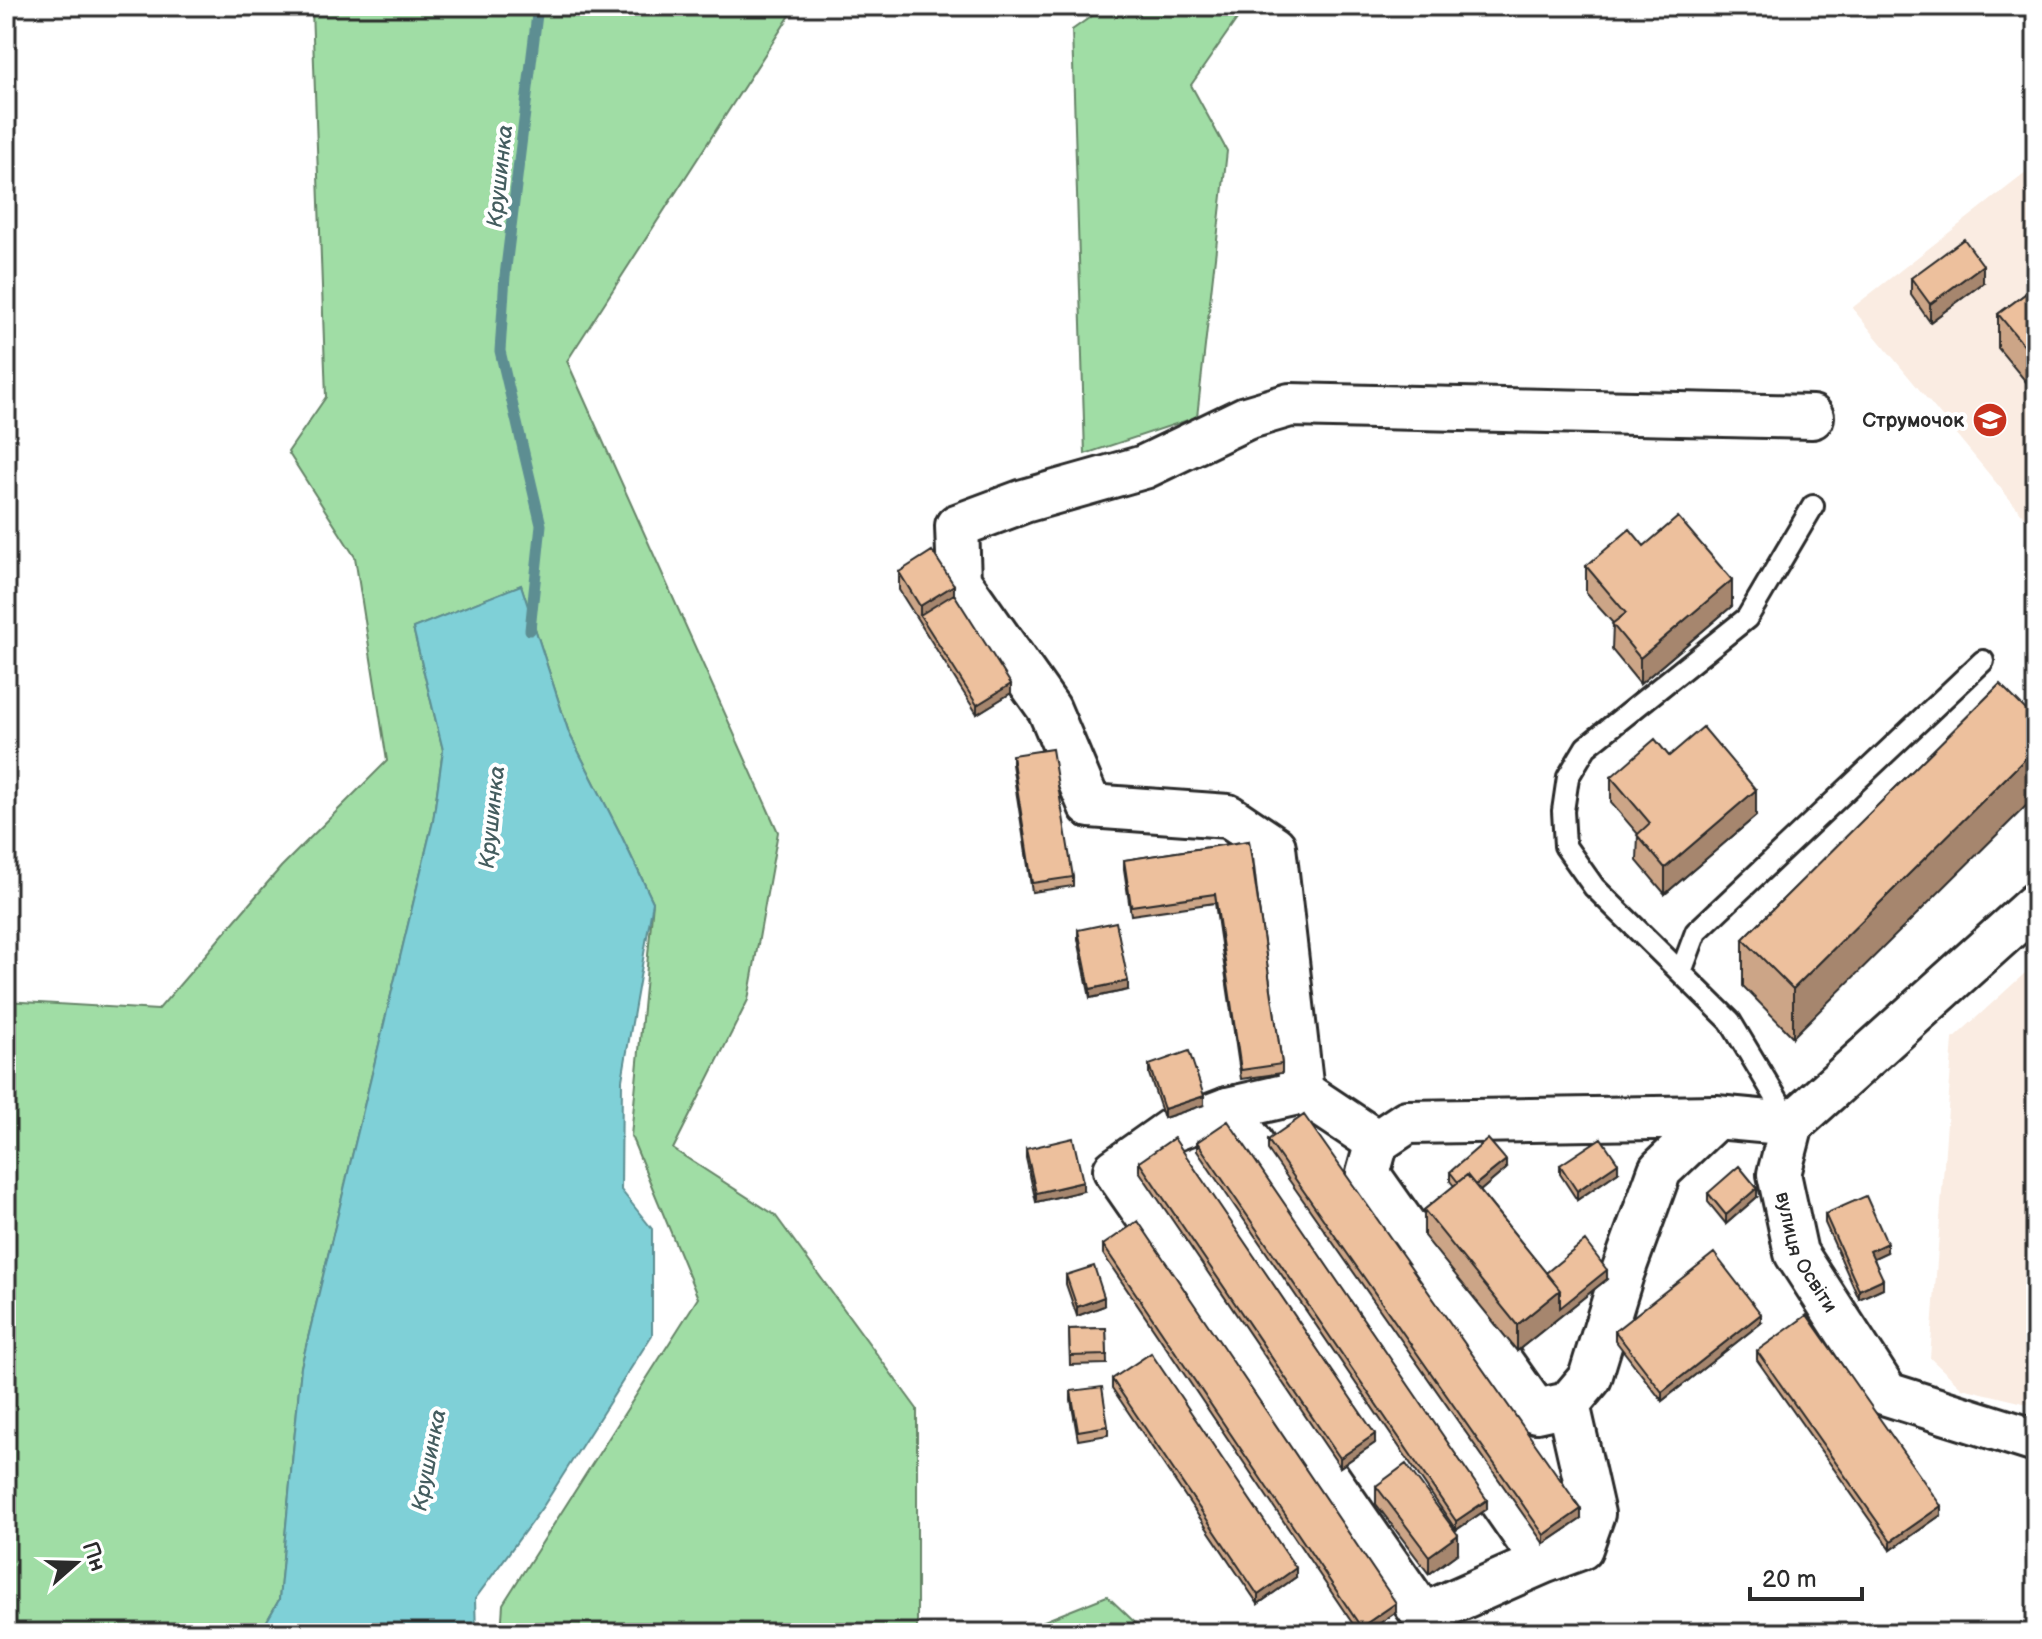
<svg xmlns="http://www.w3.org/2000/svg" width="2042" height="1639" font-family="'Balsamiq Sans',sans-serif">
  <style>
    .built { fill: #faece2 }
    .green { fill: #a0dda5; stroke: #668468; stroke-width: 2 }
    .water { fill: #7fd0d7; stroke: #5d8e92; stroke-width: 2 }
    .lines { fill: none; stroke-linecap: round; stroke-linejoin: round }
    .stream { stroke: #5d8e92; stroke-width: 11 }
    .service-casing { stroke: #2b2b2b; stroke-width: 26 }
    .minor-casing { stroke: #2b2b2b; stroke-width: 48 }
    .service { stroke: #fff; stroke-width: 20 }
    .minor { stroke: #fff; stroke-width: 42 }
    .wall { fill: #cca587; stroke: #2b2b2b; stroke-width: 2 }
    .shaded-wall { fill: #a6866e; stroke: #2b2b2b; stroke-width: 2 }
    .building { fill: #edc09d; stroke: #2b2b2b; stroke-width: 2 }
    .labels { text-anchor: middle; stroke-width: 8; stroke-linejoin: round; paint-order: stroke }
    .poi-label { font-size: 20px; font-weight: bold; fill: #2b2b2b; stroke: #fff; text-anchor: end }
    .street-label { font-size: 20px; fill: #2b2b2b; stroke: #fff }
    .water-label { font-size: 22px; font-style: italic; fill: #445d5f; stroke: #fff }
  </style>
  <rect width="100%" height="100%" fill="#fff"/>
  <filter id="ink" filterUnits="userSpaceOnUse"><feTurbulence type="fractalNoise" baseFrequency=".0125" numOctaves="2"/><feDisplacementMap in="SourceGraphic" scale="16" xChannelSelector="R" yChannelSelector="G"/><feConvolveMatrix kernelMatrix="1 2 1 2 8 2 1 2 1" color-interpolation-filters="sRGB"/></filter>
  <g filter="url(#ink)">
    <!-- built -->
    <path class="built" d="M2036,165V531L1852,308Z
      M2036,963V1406L1962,1388L1930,1358L1953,1039Z"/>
    <!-- green -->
    <path class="green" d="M315,6H796L567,361L778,832L748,1000L673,1149L775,1215L917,1409V1633H501L503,1604L698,1298L631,1136L653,902L620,833L569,733L521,585L413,628L443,750L433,821L301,1367L279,1600L260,1633H6V1001L158,1010L281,867L387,761L355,557L288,452L326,397L312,9Z
      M1106,6H1246L1191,85L1227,151L1197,417L1085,454L1072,30Z
      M1107,1596L1146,1633H1014Z"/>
    <!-- water -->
    <path class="water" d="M521,585L569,733L620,833L653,902L622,1080L621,1190L652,1229V1335L544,1505L475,1599L476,1633H260L279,1600L301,1367L433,821L443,750L413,628Z"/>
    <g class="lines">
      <!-- stream -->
      <path class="stream" d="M530,630L541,525L500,351L505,276L538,6"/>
      <defs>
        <path id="service" d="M1681,972L1696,932L1983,661
          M1792,1124L1730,1021L1594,887L1565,846L1563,811L1568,777L1586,747L1747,618L1813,506"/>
        <g id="minor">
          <path id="s1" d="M2036,904L1792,1124L1779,1174L1796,1253L1887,1394L2036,1441"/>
          <path d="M1228,1109L1302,1092"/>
          <path d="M1716,1117L1660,1170L1622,1274L1590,1378L1568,1404L1536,1411L1368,1174L1377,1142L1407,1122L1716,1117L1792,1124"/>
          <path d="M1377,1142L1302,1092L1274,847L1228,816L1090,806L1049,709L959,581L957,526L1024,501L1144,467L1246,418L1290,405L1812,417"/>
          <path d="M1543,1562L1423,1615L1115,1170L1170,1131L1228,1109L1543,1562L1581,1548L1593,1514L1568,1404"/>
        </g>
      </defs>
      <!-- service casing -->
      <use href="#service" class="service-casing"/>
      <!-- minor casing -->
      <use href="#minor" class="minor-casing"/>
      <!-- service -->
      <use href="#service" class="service"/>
      <!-- minor -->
      <use href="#minor" class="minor"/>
    </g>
    <!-- wall -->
    <path class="wall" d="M1911,278L1983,283L1930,322L1911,295Z
      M2036,286V394L1998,348V314Z
      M1644,546L1732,606L1640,684L1612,650L1613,623L1586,593V566Z
      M899,572L954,594L1011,693L977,714L899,590Z
      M2000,684L1793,1037L1743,986V939Z
      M1012,755L1073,877V886L1032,892L1012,764Z
      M1611,777L1756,816L1665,894L1637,861L1638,834L1611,803Z
      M1249,841L1282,1064V1073L1241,1079L1215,903L1131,915L1124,869V860Z
      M1078,930L1128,990L1090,998L1078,939Z
      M1149,1065L1204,1105L1164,1118L1149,1074Z
      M1268,1140L1581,1519L1544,1544L1268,1150Z
      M1197,1142L1487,1509L1456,1530L1197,1151Z
      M1026,1149L1083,1191L1036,1202L1026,1158Z
      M1139,1162L1375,1443L1340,1467L1139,1171Z
      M1560,1165L1618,1172L1577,1200L1560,1174Z
      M1506,1169L1480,1191L1546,1273L1607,1279L1517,1351L1424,1236V1210L1454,1186L1450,1181V1172Z
      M1708,1193L1757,1197L1726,1224L1708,1202Z
      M1825,1214L1887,1252L1874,1258L1883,1288L1859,1299L1825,1223Z
      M1103,1245L1396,1612L1366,1633H1359L1103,1254Z
      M1066,1275L1104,1306L1077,1316L1066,1284Z
      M1761,1323L1662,1401L1615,1340V1331Z
      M1106,1328L1107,1364L1070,1365L1069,1329Z
      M1757,1351L1941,1515L1891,1550L1757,1360Z
      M1112,1379L1296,1577L1258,1604L1112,1388Z
      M1071,1391L1108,1426V1435L1078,1440L1071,1400Z
      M1376,1486L1458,1553L1429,1574L1376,1504Z"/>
    <!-- shaded-wall -->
    <path class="shaded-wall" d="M1983,265V283L1930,322V304Z
      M1732,580V606L1640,684V658Z
      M954,585V603L920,615V606Z
      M1011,684V693L977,714V705Z
      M2036,748V796L1793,1037V989Z
      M1756,790V816L1665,894V868Z
      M1128,981V990L1090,998V989Z
      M1204,1096V1105L1164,1118V1109Z
      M1506,1160V1169L1467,1202V1192Z
      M1618,1163V1172L1577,1200V1191Z
      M1083,1182V1191L1036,1202V1193Z
      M1757,1188V1197L1726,1224V1215Z
      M1887,1243V1252L1870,1260V1251Z
      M1607,1270V1279L1517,1351V1325L1560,1290Z
      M1883,1279V1288L1859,1299V1290Z
      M1104,1297V1306L1077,1316V1307Z
      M1761,1314V1323L1662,1401V1392Z
      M1375,1434V1443L1340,1467V1458Z
      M1487,1500V1509L1456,1530V1521Z
      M1941,1506V1515L1891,1550V1541Z
      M1581,1509V1519L1544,1544V1535Z
      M1458,1535V1553L1429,1574V1556Z
      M1296,1568V1577L1258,1604V1595Z
      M1396,1603V1612L1366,1633H1361V1627Z"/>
    <!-- building -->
    <path class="building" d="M1964,239L1983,265L1930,304L1911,278Z
      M2036,286V360L1998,314Z
      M1678,517L1732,580L1640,658L1612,624L1626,613L1586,566L1630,529L1644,546Z
      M932,551L954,585L920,606L899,572Z
      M954,594L1011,684L977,705L920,615Z
      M2000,684L2036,720V748L1793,989L1743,939Z
      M1703,727L1756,790L1665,868L1637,835L1650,823L1611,777L1655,739L1669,756Z
      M1052,749L1073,877L1032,883L1012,755Z
      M1249,841L1282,1064L1241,1070L1215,894L1131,906L1124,860Z
      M1116,922L1128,981L1090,989L1078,930Z
      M1189,1051L1204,1096L1164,1109L1149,1065Z
      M1304,1115L1581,1509L1544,1535L1268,1140Z
      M1228,1121L1487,1500L1456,1521L1197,1142Z
      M1073,1138L1083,1182L1036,1193L1026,1149Z
      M1174,1138L1375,1434L1340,1458L1139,1162Z
      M1601,1138L1618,1163L1577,1191L1560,1165Z
      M1488,1139L1506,1160L1475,1185L1467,1175L1458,1182L1450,1172Z
      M1739,1166L1757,1188L1726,1215L1708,1193Z
      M1467,1175L1560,1290L1517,1325L1424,1210Z
      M1866,1196L1887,1243L1870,1251L1883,1279L1859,1290L1825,1214Z
      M1138,1221L1396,1603L1361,1627L1103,1245Z
      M1585,1241L1607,1270L1560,1308V1290L1546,1273Z
      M1714,1253L1761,1314L1662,1392L1615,1331Z
      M1094,1266L1104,1297L1077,1307L1066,1275Z
      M1807,1315L1941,1506L1891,1541L1757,1351Z
      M1106,1328L1107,1355L1070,1356L1069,1329Z
      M1151,1353L1296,1568L1258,1595L1112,1379Z
      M1102,1387L1108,1426L1078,1431L1071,1391Z
      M1406,1464L1458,1535L1429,1556L1376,1486Z"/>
  </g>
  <!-- icons -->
  <defs>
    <symbol id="school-disc" viewBox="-11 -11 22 22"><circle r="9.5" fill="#c8321e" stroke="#fff"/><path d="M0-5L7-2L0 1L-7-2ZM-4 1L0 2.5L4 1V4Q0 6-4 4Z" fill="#fff"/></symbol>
  </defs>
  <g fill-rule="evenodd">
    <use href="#school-disc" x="1970" y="400" width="40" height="40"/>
  </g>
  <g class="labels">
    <!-- poi labels -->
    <g class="poi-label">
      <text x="1964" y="427">Струмочок</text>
    </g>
    <!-- street labels -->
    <g class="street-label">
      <text dy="7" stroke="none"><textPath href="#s1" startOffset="464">вулиця Освіти</textPath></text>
    </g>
    <!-- water labels -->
    <g class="water-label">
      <text transform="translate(499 176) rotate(-84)" y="8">Крушинка</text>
      <text transform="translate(491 817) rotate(-84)" y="8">Крушинка</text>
      <text transform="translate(428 1460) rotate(-79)" y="8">Крушинка</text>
    </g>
  </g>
  <!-- margin -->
  <rect width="2042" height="1639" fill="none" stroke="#fff" stroke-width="32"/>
  <rect x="16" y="16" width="2010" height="1607" fill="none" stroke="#2b2b2b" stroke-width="3" filter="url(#ink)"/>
  <!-- north arrow -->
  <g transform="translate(76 1563) rotate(70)" stroke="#ffffff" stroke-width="6" paint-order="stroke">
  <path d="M0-6L14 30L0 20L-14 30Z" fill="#2b2b2b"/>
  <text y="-12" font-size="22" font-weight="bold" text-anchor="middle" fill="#2b2b2b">Пн</text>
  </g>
  <!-- scale -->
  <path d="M1750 1587v12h112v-12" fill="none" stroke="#2b2b2b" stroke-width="4"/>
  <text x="1762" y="1587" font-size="24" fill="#2b2b2b" stroke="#ffffff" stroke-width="6" paint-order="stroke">20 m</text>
</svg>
